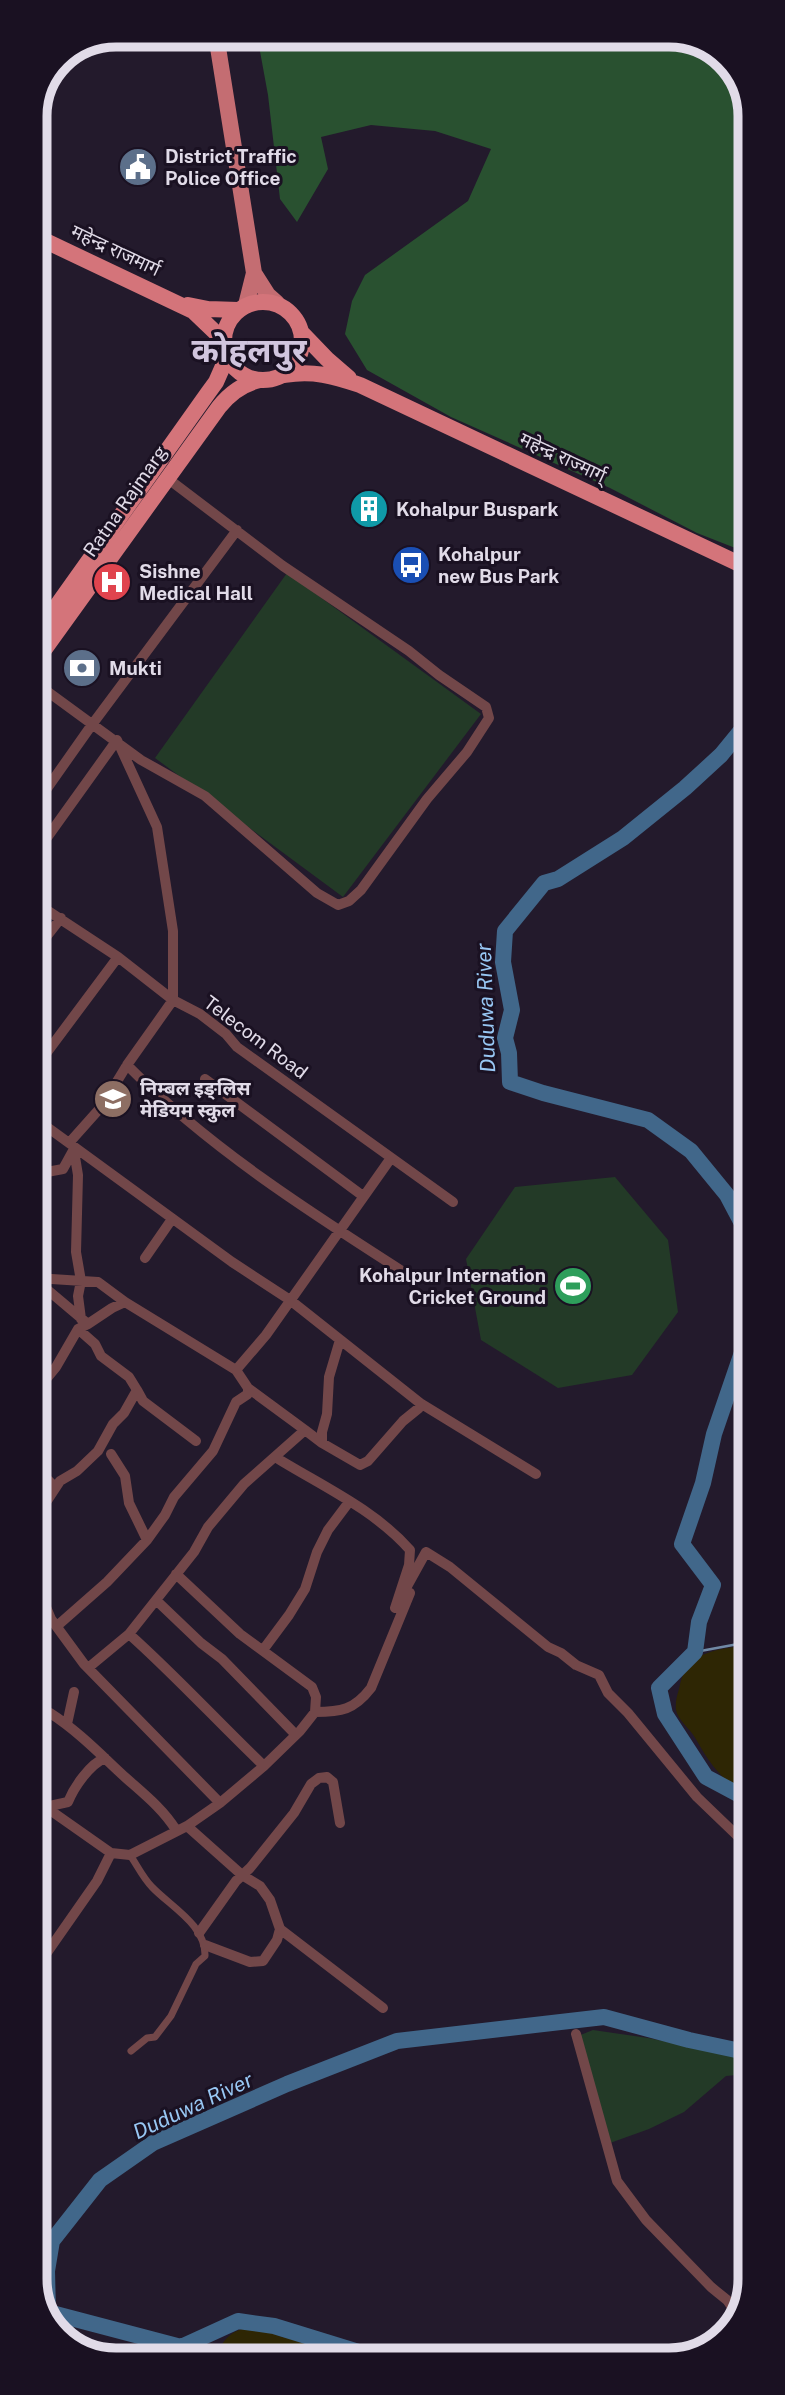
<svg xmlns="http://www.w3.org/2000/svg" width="785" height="2395" font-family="'Public Sans','Noto Sans Devanagari',sans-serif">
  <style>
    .green { fill: #233a27 }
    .forest { fill: #295130 }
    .sand { fill: #2e2604 }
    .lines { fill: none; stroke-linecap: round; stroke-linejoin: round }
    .stream { stroke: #718aa6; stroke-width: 2.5 }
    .river { stroke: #41678a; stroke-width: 16 }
    .pedestrian { stroke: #724749; stroke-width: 7 }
    .minor { stroke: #724749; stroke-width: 10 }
    .primary { stroke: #c46d72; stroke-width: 16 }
    .trunk { stroke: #d4747a; stroke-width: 16 }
    .labels { text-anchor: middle; stroke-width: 6; stroke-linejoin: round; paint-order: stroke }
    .poi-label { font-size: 19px; font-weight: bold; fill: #e1dbe8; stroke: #1a1122; text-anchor: start }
    .street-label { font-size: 19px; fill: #e1dbe8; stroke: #1a1122 }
    .water-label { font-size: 21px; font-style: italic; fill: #98c7f4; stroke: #1a1122 }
    .town-label { font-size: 33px; font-weight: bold; fill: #d1c5de; stroke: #1a1122 }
    .rim { fill: none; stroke: #e1dbe8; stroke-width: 9 }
  </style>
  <rect width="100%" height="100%" fill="#231a2c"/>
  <!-- green -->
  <path class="green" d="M287,573L481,714L343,897L155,758Z
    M615,1177L668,1240L678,1312L632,1375L558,1388L481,1340L466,1259L515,1187Z
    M593,2030L648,2038L750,2059V2078L737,2075L726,2076L684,2112L649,2129L610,2143L578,2036Z"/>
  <!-- forest -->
  <path class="forest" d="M257,35H674L722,55L747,96L748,553L697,533L610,488L451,417L367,370L345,334L352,301L365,275L468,201L491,149L435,131L371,125L321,137L328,169L297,222L280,199L268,95Z"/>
  <!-- sand -->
  <path class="sand" d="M749,1645V1791C722,1785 708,1760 694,1736C689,1728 678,1720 676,1710C675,1703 677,1695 679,1689C686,1650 716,1650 749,1645Z
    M253,2326L282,2337L332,2348L360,2359H290L260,2352L220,2349C226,2334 238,2329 253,2326Z"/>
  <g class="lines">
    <!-- stream -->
    <path class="stream" d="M695,1652L749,1642"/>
    <!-- river -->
    <path class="river" d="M748,722L721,755L685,788L623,838L558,879L544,883L505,931L503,962L512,1010L505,1038L509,1053L510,1082L543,1093L648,1120L691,1151L727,1195L746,1231L749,1262
      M749,1332L714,1434L703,1483L682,1544L713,1585L699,1622L695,1652L659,1688L665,1714L706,1777L749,1800
      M381,2359L274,2326L238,2321L181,2347L48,2312L47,2271L52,2241L100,2180L153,2143L287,2084L397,2041L604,2017L689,2040L750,2053"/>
    <!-- pedestrian -->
    <path class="pedestrian" d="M130,1855C137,1865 143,1878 152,1887C171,1907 206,1925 205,1956L196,1964L171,2016L155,2037L147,2038L131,2051"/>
    <!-- minor -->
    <path class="minor" d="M36,685L44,689L141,760L205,796L317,893L338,905L349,901L361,890L427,799L467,752L489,718L486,707L439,675L409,651L283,566L167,478
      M36,804L91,726L237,530
      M36,853L117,740L157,827L173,931V1000L127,1065L102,1106L69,1143L36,1119
      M36,903L118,957L173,1000L200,1014L226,1034L237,1047L453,1202
      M36,950L61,918
      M127,1065C211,1150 316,1216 416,1280
      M36,1067L118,957
      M205,1079L363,1196
      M69,1143L232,1262L290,1300L420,1403L419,1408L403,1421L368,1461L360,1465L322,1443L305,1430
      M74,1151L78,1175L76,1252L81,1281L78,1296L81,1319
      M36,1174L63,1169L74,1149
      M145,1258L172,1219
      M36,1278L98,1282L125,1302L236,1370L266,1335L391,1158
      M37,1281L88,1324L78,1329L56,1367L37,1390
      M88,1324L112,1308L125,1302
      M137,1390L143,1401L196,1441
      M420,1403L536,1474
      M322,1443V1432L327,1414L329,1377L340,1340
      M111,1454L125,1476L129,1503L147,1540
      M275,1457C320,1485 374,1509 410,1550L409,1565L395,1608L426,1552
      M37,1469L55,1487
      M37,1516L60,1481L77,1471L98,1451L113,1424L124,1413L137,1390L129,1377L101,1356L95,1344L78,1329
      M426,1552L450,1567L548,1647L561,1653L576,1665L599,1675L608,1693L628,1713L697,1797L749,1847
      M37,1586L51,1619L84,1664L220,1803
      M157,1601L201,1643L222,1659L296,1735
      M57,1626L107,1582L147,1540L165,1515L174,1497L213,1451L236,1402L248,1394V1388
      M129,1634C176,1676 218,1722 264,1766
      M263,1650L289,1615L305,1589L317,1552L328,1530L349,1502
      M88,1668L129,1634L194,1552L208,1527L244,1484L305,1430L248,1388L236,1370
      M315,1712C341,1712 354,1710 371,1688L410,1593
      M50,1713C78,1731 101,1755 126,1778C144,1794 163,1809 176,1830
      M67,1724L74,1692
      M37,1801L111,1853
      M45,1807L68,1802C74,1787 90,1764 105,1758
      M187,1826L242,1875L260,1886L270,1900L280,1929L277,1940L263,1961L250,1962L205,1945
      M280,1929L383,2008
      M199,1933L236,1881L250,1868L294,1813L311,1784L319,1778L327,1777L333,1782L340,1823
      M37,1967L97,1881L111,1853L130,1855L187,1826L220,1803L264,1766L300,1731L315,1712L316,1697L312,1687L240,1634L176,1574
      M576,2034L617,2181L646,2220L711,2287L727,2300L736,2313"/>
    <!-- primary -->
    <path class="primary" d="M216,35L254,273L268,295L277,303
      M246,305L254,273"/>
    <!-- trunk -->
    <path class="trunk" d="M35,236L193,311L216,333L223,346
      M224 341a39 39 0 1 1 78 0a39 39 0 1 1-78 0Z
      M188,305L208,309L238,310
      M302,333L327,359L349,378
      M285,375C312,370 334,376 360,385L748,568
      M36,635L208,393L216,382L227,357
      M36,661L219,407C230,393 242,384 260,380"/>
  </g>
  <!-- icons -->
  <defs>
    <symbol id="civic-disc" viewBox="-11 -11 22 22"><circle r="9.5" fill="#5c6f8a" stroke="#1a1122"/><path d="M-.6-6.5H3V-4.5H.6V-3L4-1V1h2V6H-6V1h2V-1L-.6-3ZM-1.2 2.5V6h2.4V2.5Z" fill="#fff"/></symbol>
    <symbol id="building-disc" viewBox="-11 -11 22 22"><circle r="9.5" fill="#0f9aa8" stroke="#1a1122"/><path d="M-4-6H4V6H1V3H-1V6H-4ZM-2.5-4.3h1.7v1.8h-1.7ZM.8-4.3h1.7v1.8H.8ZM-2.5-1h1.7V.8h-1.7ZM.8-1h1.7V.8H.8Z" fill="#fff"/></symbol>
    <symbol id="bus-disc" viewBox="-11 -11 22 22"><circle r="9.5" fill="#1a4fb4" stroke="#1a1122"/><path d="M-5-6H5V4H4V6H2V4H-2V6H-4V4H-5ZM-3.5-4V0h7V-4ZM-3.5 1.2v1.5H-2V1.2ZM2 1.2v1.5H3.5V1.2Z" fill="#fff"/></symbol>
    <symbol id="hospital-disc" viewBox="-11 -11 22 22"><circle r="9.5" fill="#e0444e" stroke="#1a1122"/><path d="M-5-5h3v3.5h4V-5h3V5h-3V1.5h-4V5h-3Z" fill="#fff"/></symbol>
    <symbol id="bank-disc" viewBox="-11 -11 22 22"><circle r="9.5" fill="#5c6f8a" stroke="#1a1122"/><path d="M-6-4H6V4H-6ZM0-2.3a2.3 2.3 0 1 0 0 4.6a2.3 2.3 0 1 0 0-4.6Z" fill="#fff"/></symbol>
    <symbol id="school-disc" viewBox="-11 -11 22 22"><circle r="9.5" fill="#8d6e63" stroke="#1a1122"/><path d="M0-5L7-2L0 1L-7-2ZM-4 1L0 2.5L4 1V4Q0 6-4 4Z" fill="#fff"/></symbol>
    <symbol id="stadium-disc" viewBox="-11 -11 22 22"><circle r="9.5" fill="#2e9e5b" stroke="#1a1122"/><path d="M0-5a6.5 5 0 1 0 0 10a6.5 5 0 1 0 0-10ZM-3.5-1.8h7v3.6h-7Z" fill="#fff"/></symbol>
  </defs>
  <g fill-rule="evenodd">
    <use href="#civic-disc" x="116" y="145" width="44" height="44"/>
    <use href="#building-disc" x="347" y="487" width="44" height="44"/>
    <use href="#bus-disc" x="389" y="543" width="44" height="44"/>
    <use href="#hospital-disc" x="90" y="560" width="44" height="44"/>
    <use href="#bank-disc" x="60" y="646" width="44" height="44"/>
    <use href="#school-disc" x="91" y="1077" width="44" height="44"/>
    <use href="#stadium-disc" x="551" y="1264" width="44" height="44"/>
  </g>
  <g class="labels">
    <!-- poi labels -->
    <g class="poi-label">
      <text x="165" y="163">District Traffic<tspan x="165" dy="22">Police Office</tspan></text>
      <text x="396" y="516">Kohalpur Buspark</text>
      <text x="438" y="561">Kohalpur<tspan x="438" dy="22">new Bus Park</tspan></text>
      <text x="139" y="578">Sishne<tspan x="139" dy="22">Medical Hall</tspan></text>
      <text x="109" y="675">Mukti</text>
      <text x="140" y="1095">निम्बल इङ्लिस<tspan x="140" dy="22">मेडियम स्कुल</tspan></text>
      <text x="546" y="1282" text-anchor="end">Kohalpur Internation<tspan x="546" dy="22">Cricket Ground</tspan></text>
    </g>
    <!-- street labels -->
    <g class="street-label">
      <text transform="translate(116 250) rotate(25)" y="7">महेन्द्र राजमार्ग</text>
      <text transform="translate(563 457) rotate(25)" y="7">महेन्द्र राज्मार्ग्</text>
      <text transform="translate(125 501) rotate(-55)" y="7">Ratna Rajmarg</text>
      <text transform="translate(256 1037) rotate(37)" y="7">Telecom Road</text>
    </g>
    <!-- water labels -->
    <g class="water-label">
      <text transform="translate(486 1008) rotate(-92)" y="7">Duduwa River</text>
      <text transform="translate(193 2106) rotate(-25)" y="7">Duduwa River</text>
    </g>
    <!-- town labels -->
    <g class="town-label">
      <text x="249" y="362">कोहलपुर</text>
    </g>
  </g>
  <!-- crop -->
  <path d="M0 0H785V2395H0ZM116 47H669A69 69 0 0 1 738 116V2279A69 69 0 0 1 669 2348H116A69 69 0 0 1 47 2279V116A69 69 0 0 1 116 47Z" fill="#1a1122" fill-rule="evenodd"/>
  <path class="rim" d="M116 47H669A69 69 0 0 1 738 116V2279A69 69 0 0 1 669 2348H116A69 69 0 0 1 47 2279V116A69 69 0 0 1 116 47Z"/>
</svg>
